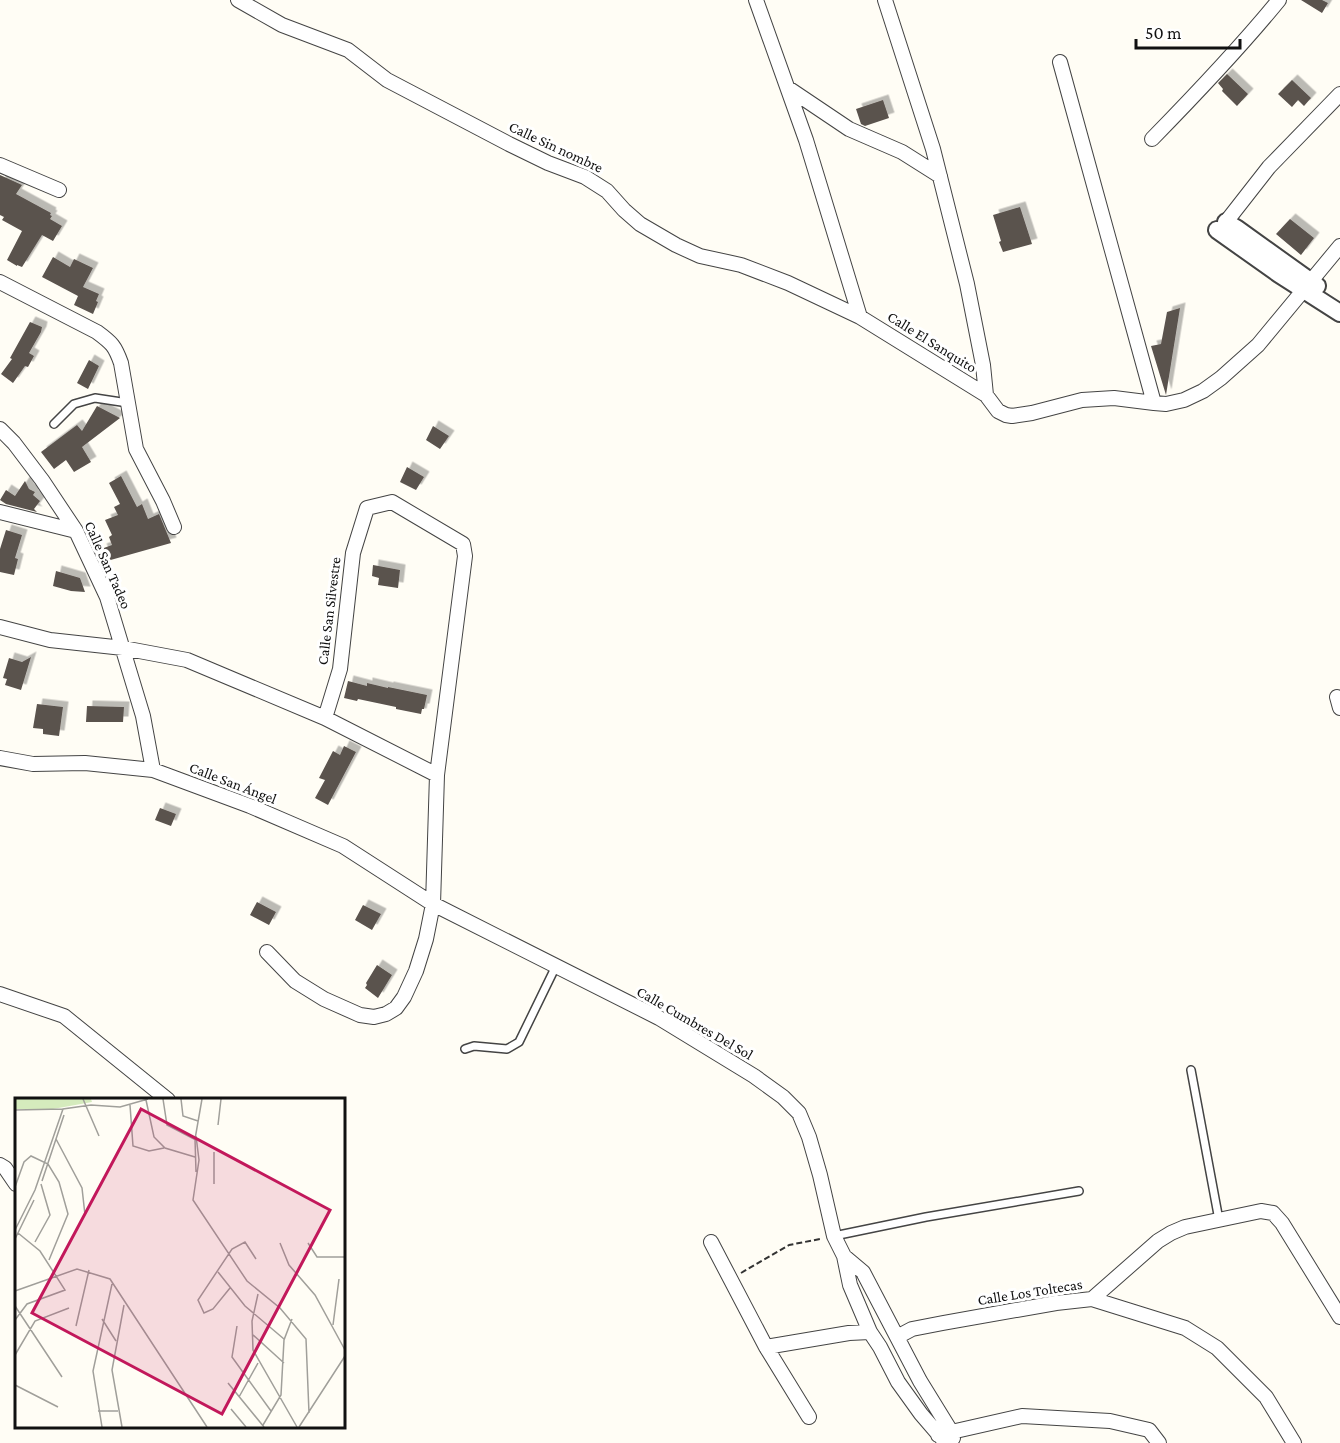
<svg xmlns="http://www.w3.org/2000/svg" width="1340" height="1443" font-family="'Crimson Pro',serif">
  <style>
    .building { fill: #5a524d; filter: url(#shadow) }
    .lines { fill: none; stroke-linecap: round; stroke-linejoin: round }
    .service-casing { stroke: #444; stroke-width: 10 }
    .minor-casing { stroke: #444; stroke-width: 16 }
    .tertiary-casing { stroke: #444; stroke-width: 20 }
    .path { stroke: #333; stroke-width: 2; stroke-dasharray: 6 3; stroke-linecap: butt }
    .service { stroke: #fff; stroke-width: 7 }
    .minor { stroke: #fff; stroke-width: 14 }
    .tertiary { stroke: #fff; stroke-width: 16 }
    .labels { text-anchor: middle; stroke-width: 6; stroke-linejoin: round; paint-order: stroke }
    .street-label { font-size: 15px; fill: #111; stroke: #fff }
    .inset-road { fill: none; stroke: #a09f9a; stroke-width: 1.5 }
    .view { fill: #c2185b; fill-opacity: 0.15; stroke: #c2185b; stroke-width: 3 }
    .inset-edge { fill: none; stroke: #111; stroke-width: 3 }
  </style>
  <defs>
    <filter id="shadow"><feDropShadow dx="5.5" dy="-5.5" stdDeviation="0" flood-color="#0004"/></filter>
  </defs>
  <rect width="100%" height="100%" fill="#fffdf5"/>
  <!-- building -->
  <path class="building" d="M1301,0H1322L1328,3L1322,13Z
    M1227,74L1248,94L1237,106L1222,91L1223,89L1218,83Z
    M1292,80L1311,98L1304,106L1298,100L1292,107L1278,94Z
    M883,100L889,118L865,126L861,124L856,109Z
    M0,175L22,185L16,194L51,213L50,215L52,216L50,219L62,226L53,241L42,235L22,267L17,265V266L7,260L22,231L2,220L4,217L0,215Z
    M1020,207L1032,244L1003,252L999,242L1001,241L993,215Z
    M1290,219L1314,238L1301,255L1276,234Z
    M53,257L70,267L74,259L93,268L83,287L99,294L96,301L98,302L93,314L74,305L78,296L42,277Z
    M1180,308L1166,395L1151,346L1161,344L1167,312Z
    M30,322L42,327L41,332L29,353L34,356L28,367L25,366L13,383L1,374L12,359L10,358Z
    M89,360L99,366L88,389L77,383Z
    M97,406L120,418L82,447L91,462L74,472L66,460L54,469L41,452L77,425L82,431Z
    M433,426L449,436L440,449L426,440Z
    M407,467L424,477L416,490L400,482Z
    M121,476L137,507L142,504L148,519L159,514L171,543L107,561L101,549L112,545L109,537L112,535L105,520L118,515L114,507L120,504L109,483Z
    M25,481L29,489L35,492L33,495L40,501L34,509L37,512L6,504L0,500L6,490L15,496Z
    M6,530L22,535L15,558L18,559L14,575L0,572V549Z
    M373,565L400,570L398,588L378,585L379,578L372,576Z
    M56,571L80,578L85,592L71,591L53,586Z
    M31,657L21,690L5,685L7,679L3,678L9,658L22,662Z
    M348,681L367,686V683L388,688V687L427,695L424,709H422L421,714L396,709V707L358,699L357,701L344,698Z
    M37,704L63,707L59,736L43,734V729L33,728Z
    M87,706L124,707L123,722H86Z
    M344,746L356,752L328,805L315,798L325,780L319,778L333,751L340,755Z
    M160,808L176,814L171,826L155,820Z
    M257,902L276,912L269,925L250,915Z
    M363,905L381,914L372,930L355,920Z
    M377,965L392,975L378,998L365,988L367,985L366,983Z"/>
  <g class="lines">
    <defs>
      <path id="service" d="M54,424L74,404L95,398L128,403
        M465,1049L474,1046L507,1049L519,1042L556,966
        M1191,1070L1219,1220
        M834,1236L926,1217L1079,1191"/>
      <path id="minor" d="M238,0L282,25L348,50L387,80L509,144L548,163L585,177L607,191L624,210L640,224L676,245L700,256L741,265L788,283L860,317L986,395
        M756,0L806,140L860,317
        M885,0L933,149L967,284L983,365L986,395L998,411L1006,415L1012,416L1032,413L1082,400L1114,398L1154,403L1166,404L1184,400L1203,391L1221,378L1258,345L1340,246
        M1060,62L1154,403
        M788,88L849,129L902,152L940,176
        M1152,139C1196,94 1239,49 1279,0
        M0,165L59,190
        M1226,222L1269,167L1340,94
        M0,282L97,332C112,343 115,346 121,363L136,449L163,501L174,527
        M0,429L14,443L42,480L76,531L107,597L143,716L153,770
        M0,512L76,531
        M0,627L50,640L123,648L187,660L325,718L437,775
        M1337,697L1340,708
        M0,758L33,764L85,763L153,770L250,806L343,846L433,904L659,1018L754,1076L783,1097L799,1113L809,1137L820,1175L834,1236L844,1256L850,1285L870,1332L880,1347L898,1382L921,1414L946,1443
        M267,952L295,981L324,999L360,1015L374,1017L386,1014L396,1008L404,997L416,971L426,939L433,904L437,775L465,556L463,544L392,502L367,508L353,553L340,669L325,718
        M0,994L64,1016L168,1100
        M0,1165L5,1168L16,1184
        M711,1242L766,1347L809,1417
        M844,1256L863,1272L920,1381L952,1433L953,1438
        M1092,1299L1158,1241L1171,1233L1185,1227L1261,1211L1273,1213L1282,1223L1340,1317
        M897,1337L912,1329L943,1323L1056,1303L1092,1299L1185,1328L1217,1348L1266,1397L1294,1443
        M766,1347L849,1333L870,1332
        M938,1435L1022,1416L1110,1421L1149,1430L1159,1443"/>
      <path id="tertiary" d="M1226,222L1236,228L1317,286
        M1217,230L1279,274L1340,313"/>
    </defs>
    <!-- service casing -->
    <use href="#service" class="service-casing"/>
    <!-- minor casing -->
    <use href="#minor" class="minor-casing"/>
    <!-- tertiary casing -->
    <use href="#tertiary" class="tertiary-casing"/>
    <!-- path -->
    <path class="path" d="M741,1273L789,1245L820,1239"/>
    <!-- service -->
    <use href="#service" class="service"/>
    <!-- minor -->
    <use href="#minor" class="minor"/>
    <!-- tertiary -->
    <use href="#tertiary" class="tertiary"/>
  </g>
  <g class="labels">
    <!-- street labels -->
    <g class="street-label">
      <text transform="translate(556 147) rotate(25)" y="5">Calle Sin nombre</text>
      <text transform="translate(932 342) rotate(32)" y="5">Calle El Sanquito</text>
      <text transform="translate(108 565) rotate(66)" y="5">Calle San Tadeo</text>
      <text transform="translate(329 611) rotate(-83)" y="5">Calle San Silvestre</text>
      <text transform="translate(233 783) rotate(21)" y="5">Calle San Ángel</text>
      <text transform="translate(695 1023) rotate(30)" y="5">Calle Cumbres Del Sol</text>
      <text transform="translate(1030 1292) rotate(-9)" y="5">Calle Los Toltecas</text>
    </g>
  </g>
  <!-- overview -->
  <g transform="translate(15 1098)">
    <rect width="330" height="330" fill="#fffdf5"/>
    <path d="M0,1H76L77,4L38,11H0Z" fill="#d5ebbd"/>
    <path class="inset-road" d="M68,1L84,38M148,1L152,27L181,42M166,1L168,18L183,23M131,2L139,39L150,50L180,59M115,7L118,48L134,53L149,50M0,12L48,11M203,27L206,1M181,38L184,62L178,102L232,183L265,210L291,241L294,315M41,41L67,90L70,117M199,54V86M181,74L180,41L187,1M27,83L49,17M0,89L9,64L16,58L33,66L44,84L53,116L34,162M0,132L20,92L48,11L76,7L105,9L133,1M0,141L19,102M20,144L35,117L26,86M265,145L274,167L300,197L330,252M293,145L302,159H330M203,174L230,208L269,241M215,190L198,211L189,215L183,202L217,151L230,144L241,161M0,193L62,171L95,181L192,329M243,196L237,223L238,252L282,329M0,208L47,279M87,221L101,243M0,222L12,206L50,192L25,153L3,135M318,227L324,181M61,228L74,172M222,228L217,259L256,313M237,236L269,265M0,257L20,223L54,210M213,285L249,329M0,287L43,309M224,299L243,265M216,311L231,329M83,313H103M248,327L266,297L269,242L277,221M87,329L78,273L97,186M107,329L97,272L109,207M284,329L330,258"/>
    <path class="view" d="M126,11L315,112L207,316L17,215Z"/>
    <rect width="330" height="330" class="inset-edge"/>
  </g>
  <!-- scale -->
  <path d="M1136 39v9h104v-9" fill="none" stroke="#111111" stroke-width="3"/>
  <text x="1145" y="39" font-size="18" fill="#111111" stroke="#ffffff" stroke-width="4.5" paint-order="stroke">50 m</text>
</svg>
